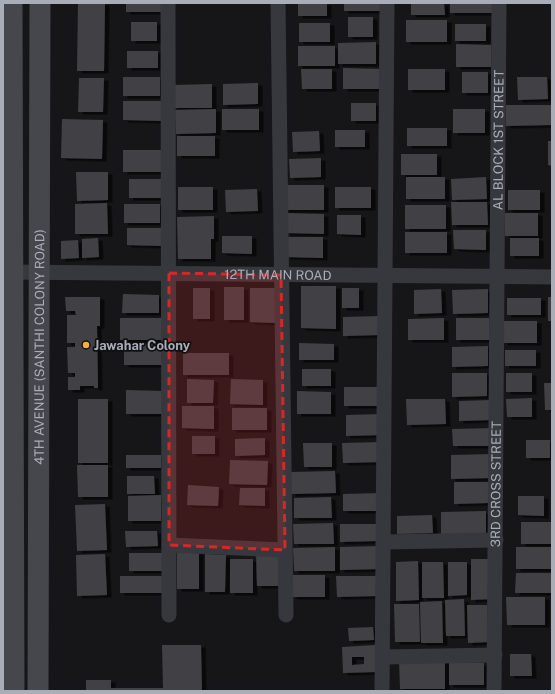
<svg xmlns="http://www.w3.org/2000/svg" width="555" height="694" font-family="'Public Sans',sans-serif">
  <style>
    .building { fill: #404145; fill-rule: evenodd; filter: url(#shadow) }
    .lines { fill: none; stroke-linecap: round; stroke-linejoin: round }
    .street { stroke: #37383d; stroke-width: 15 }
    .secondary { stroke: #45474d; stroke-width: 21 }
    .marked { fill: #d62828; fill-opacity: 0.2; stroke: #d62828; stroke-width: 3; stroke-dasharray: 8 5; stroke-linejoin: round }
    .poi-dot { fill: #f2b134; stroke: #111113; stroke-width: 1.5 }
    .labels { text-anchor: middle; stroke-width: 3.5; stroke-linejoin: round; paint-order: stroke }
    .street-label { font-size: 13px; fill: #a8adb8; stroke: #111113 }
    .poi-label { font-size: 13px; font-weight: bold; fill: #a8adb8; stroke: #111113; text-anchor: start }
  </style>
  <defs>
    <filter id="shadow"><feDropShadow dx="4.5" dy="2.5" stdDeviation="0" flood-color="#0009"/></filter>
  </defs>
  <rect width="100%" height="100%" fill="#161618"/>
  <!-- building -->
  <path class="building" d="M78,3H105L104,71H77Z
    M126,3H164V12H126Z
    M298,3H327V16H298Z
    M344,3H384V11H344Z
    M411,3H444L445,15H411Z
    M450,3H492L493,13H450Z
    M348,17H373V37H348Z
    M406,20H447V42H406Z
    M131,22H157V41H131Z
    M299,23H330V42H299Z
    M455,24H486V41H455Z
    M376,42V64H338V43Z
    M456,44L491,45V67H456Z
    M298,46H335V66H298Z
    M127,51H158V68H127Z
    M343,68L384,69V89H343Z
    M301,69H332V89H302Z
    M408,69H445V90H408Z
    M462,72H488V93H462Z
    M123,77H160V96H123Z
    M517,77H547L548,99L518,100Z
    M79,78H104L103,112H78Z
    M258,83V104L223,105V84Z
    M212,84V108H174L173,85Z
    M123,101H162V121L123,120Z
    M351,103H376V121H351Z
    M506,105H552V125L506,126Z
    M216,109V133L176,134L175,110Z
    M222,109H259V130H222Z
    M453,109H485V133H453Z
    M62,119L103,120L102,159L61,158Z
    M407,128H447V146H407Z
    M335,130H365V147H335Z
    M319,131L320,151L293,152L292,132Z
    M177,136H215V156H177Z
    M548,141H552V166L548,165Z
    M123,150H161V172H123Z
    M401,154H437V175H401Z
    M321,158V177L290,178L289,159Z
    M76,172H108V200L77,201Z
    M406,177H445V199H406Z
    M486,177L487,199L452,200L451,179Z
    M129,179H161V198H129Z
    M284,185H324V210H284Z
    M178,187H213V210H178Z
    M335,187H371V208H335Z
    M257,189L258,211L226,212L225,190Z
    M508,190H540V210H508Z
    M451,202H487L488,225H452Z
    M107,203L108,234H75V204Z
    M124,204H160V223H124Z
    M405,205H446V229H405Z
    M286,213L324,214V234L286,233Z
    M505,213H538V236H505Z
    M337,215H361V235L337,234Z
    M214,216V239H211V259H178L177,217Z
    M127,228H162V246L127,245Z
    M453,230H486V250L454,249Z
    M405,232H447V253H405Z
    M222,236H252V254L222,253Z
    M287,237H323V258L286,257Z
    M98,238L99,257L82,258V239Z
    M510,238H539V256H510Z
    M78,240L79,258L61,259V241Z
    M301,286H336V329L301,328Z
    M224,287H244V320H224Z
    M193,288H210V319H193Z
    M250,288H275V323L250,322Z
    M342,288H359V308H342Z
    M441,289L442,313L414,314V290Z
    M488,289V313L453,314L452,290Z
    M123,294L159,295V313H122Z
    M65,297H100V326H97L98,388H94V386H80V390H68V377H75V373H68L67,347H75V343H67V315H76L75,311H66Z
    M548,297H552V321H548Z
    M507,298H541V315H507Z
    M380,316L381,335L343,336V317Z
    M120,318H164L163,340H120Z
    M444,318V340H408V319Z
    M456,318H489L490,340H456Z
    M503,321H537V343H503Z
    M124,343L163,344V365H124Z
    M299,343L334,344V360H299Z
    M488,346V366L452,367V347Z
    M505,350H536V366H505Z
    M183,353H229V375H183Z
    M302,369H331V386H302Z
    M452,373H487V396L452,397Z
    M506,373H532V392H506Z
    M187,379L214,380L213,403H187Z
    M231,379L263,380V405L230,404Z
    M544,383H552V410H545Z
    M344,387H382L383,406H344Z
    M126,390L164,391V414H126Z
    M297,391L331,392V414H297Z
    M532,398V417H507L506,399Z
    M78,399H108V463H78Z
    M406,399H445L446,424L407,425Z
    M491,400V420L459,421V401Z
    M182,406H214V429L182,428Z
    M232,408H267V430H232Z
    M382,414V435L346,436V415Z
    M493,428V446H453L452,429Z
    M192,436H215V454H192Z
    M265,438V455L235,456V439Z
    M526,440H550V458H526Z
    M381,442V462L343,463L342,443Z
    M303,443H332V467H304Z
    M492,454V478L451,479V455Z
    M126,455H161V468H126Z
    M230,460L268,461L267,485L229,484Z
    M77,465H108V497H78Z
    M335,471L336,493L291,494L290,472Z
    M127,476H154L155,494H127Z
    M454,482H488V503L454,504Z
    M188,485L219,487L218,506L187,505Z
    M240,488H265V506L239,505Z
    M382,493V511H343V494Z
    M161,495V521H128V496Z
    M518,496H544V516L518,515Z
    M331,497L332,518H294V498Z
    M105,504L107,550L77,551L75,505Z
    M486,511V537L441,538V512Z
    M432,515L433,533L397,534V516Z
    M521,522H551V544H521Z
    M333,523L334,544H294L293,524Z
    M340,524H377V541L340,542Z
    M125,531H157L158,546L126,547Z
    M380,546V569L340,570V547Z
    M335,547V571H294L293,548Z
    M516,547H551V569H516Z
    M177,552H199V589H177Z
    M129,553H163V571H129Z
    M256,553H280V586H257Z
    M105,554L107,595L77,596L76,555Z
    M205,554L226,555L225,592H205Z
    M230,559H253V593H230Z
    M471,559H491L492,599L471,600Z
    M418,561L419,600L396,601V562Z
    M422,562H443L444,598H422Z
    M448,562H467V595L448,596Z
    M516,573H551V593H515Z
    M291,575H325V597H292Z
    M120,576H163V593H120Z
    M336,576H378V596L337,597Z
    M506,597H545V625H507Z
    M464,599L465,636H446L445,600Z
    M442,601L443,643H421L420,602Z
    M394,604H419L420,642H395Z
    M467,605H487L488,642L468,643Z
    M373,627L374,640L349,641L348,628Z
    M162,645H201L202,691H86V680H111V688H163Z
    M375,645L376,672L343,673L342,647ZM352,657H364V664L352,665Z
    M510,654H531L532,676H510Z
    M399,661H445V689H400Z
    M449,663H484V685H449Z"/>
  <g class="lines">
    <!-- street -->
    <g class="street">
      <path d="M168,3L169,615"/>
      <path d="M278,3L286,615"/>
      <path id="s1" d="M4,272L552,277"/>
      <path d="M383,542L496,540"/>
      <path d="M169,545L285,550"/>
      <path d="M383,657L495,655"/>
      <path d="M382,691L387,3"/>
      <path id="s2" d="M494,691L499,3"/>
    </g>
    <!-- secondary -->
    <g class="secondary">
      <path d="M12,3L14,691"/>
      <path id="s3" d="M38,691L40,3"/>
    </g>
  </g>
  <!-- marked area -->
  <path class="marked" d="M169,273L281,275L285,550L169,545Z"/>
  <!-- markers -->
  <circle class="poi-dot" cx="86" cy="345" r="4"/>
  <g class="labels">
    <!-- street labels -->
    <g class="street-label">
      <text dy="5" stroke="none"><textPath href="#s2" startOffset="551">AL BLOCK 1ST STREET</textPath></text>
      <text dy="5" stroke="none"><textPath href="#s1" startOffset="274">12TH MAIN ROAD</textPath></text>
      <text dy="5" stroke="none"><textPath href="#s3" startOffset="344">4TH AVENUE (SANTHI COLONY ROAD)</textPath></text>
      <text dy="5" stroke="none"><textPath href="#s2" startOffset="207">3RD CROSS STREET</textPath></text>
    </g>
    <!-- poi labels -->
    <g class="poi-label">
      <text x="94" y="350">Jawahar Colony</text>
    </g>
  </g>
  <!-- border -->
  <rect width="555" height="694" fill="none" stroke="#a8adb8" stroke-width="8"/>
</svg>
